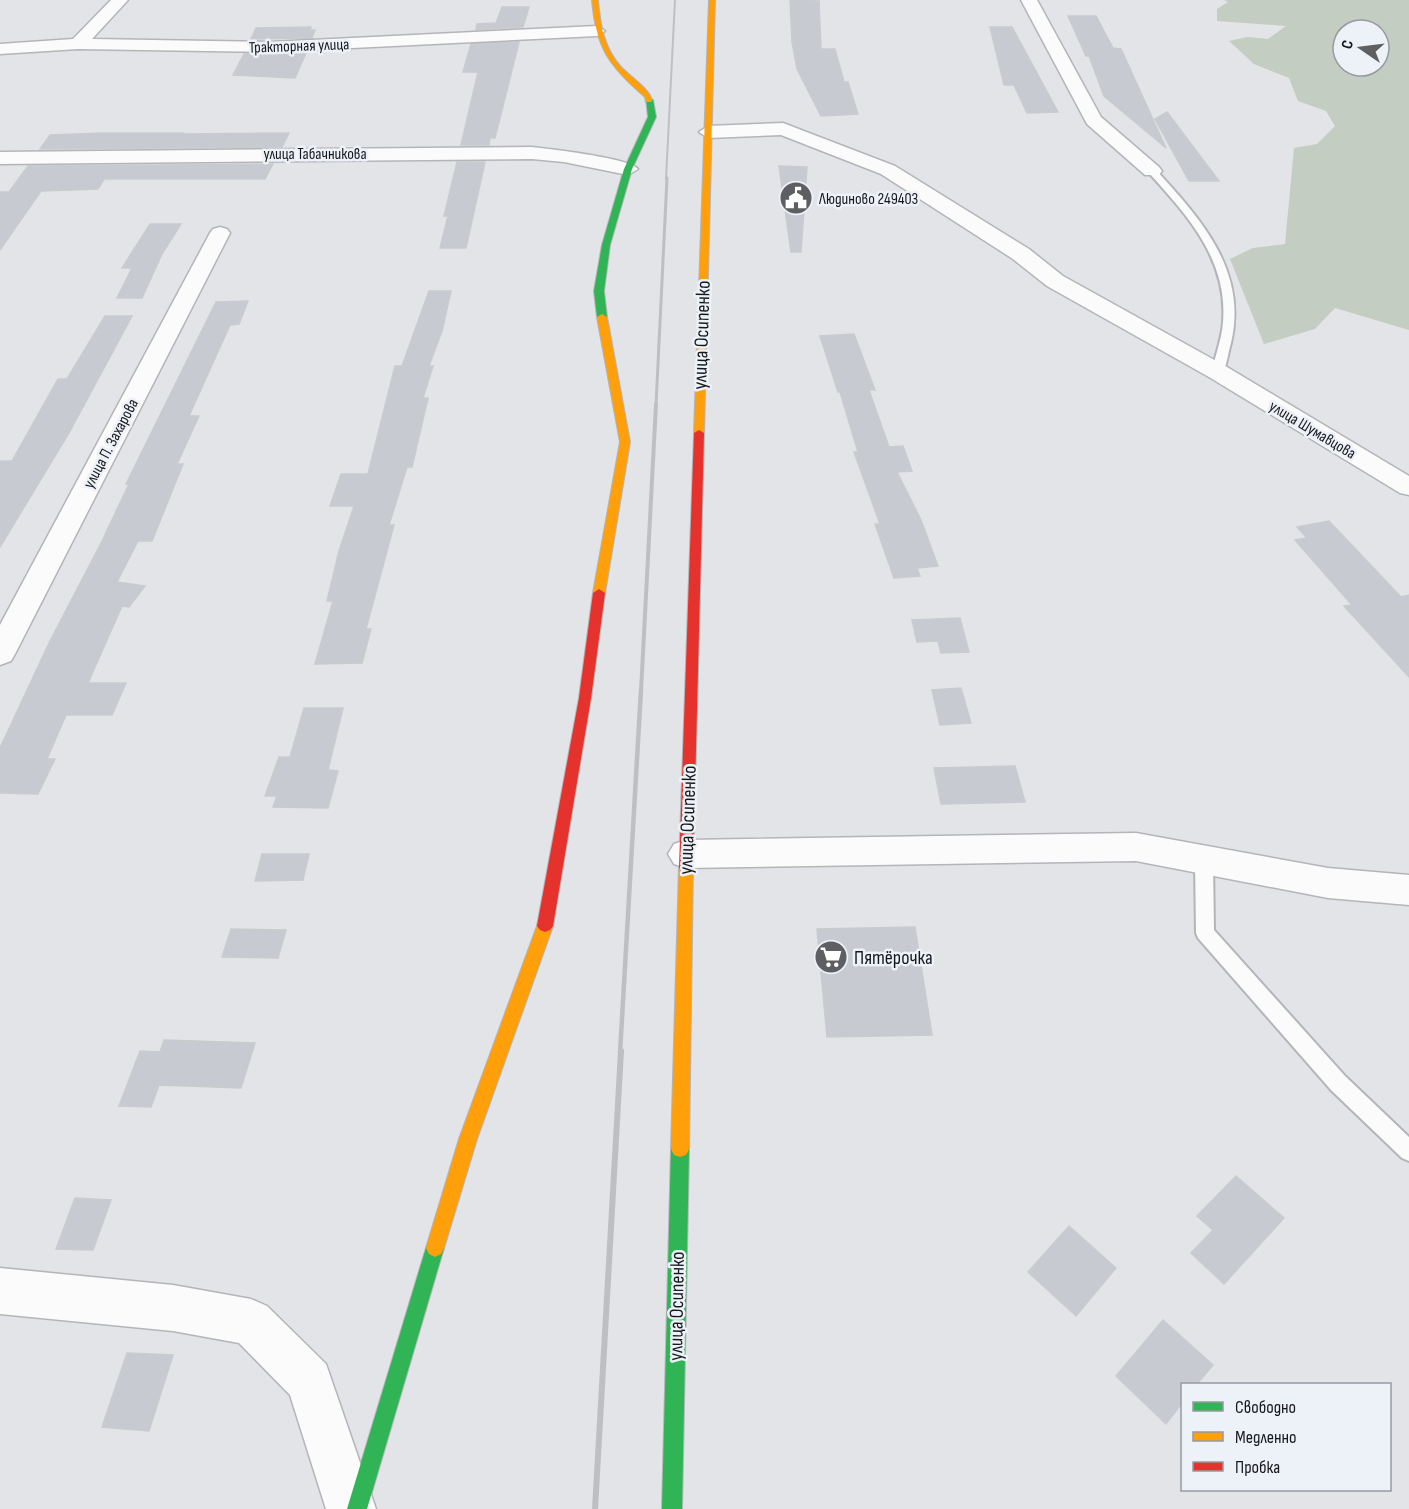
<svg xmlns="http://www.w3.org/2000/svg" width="1409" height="1509" font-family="'Sofia Sans Condensed',sans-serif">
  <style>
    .green { fill: #c4cdc2; fill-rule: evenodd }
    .building { fill: #c7cad0; stroke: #c9cbce; stroke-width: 1.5 }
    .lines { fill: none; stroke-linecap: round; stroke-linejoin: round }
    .lane-casing { stroke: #b4b5b9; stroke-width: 4 }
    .street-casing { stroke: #b4b5b9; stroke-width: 3 }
    .fast-casing { stroke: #b4b5b9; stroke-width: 2 }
    .slow-casing { stroke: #b4b5b9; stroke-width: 2 }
    .jam-casing { stroke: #b4b5b9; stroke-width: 2 }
    .lane { fill: #fbfbfc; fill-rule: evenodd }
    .street { fill: #fbfbfc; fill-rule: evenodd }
    .fast { fill: #30b455; fill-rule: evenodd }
    .slow { fill: #ff9f0a; fill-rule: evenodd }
    .jam { fill: #e5322d; fill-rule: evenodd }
    .rail-far4 { stroke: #bfbfc1; stroke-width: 2 }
    .rail-far3 { stroke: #bfbfc1; stroke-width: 3 }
    .rail-far2 { stroke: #bfbfc1; stroke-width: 4 }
    .rail-far1 { stroke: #bfbfc1; stroke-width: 4.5 }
    .rail { stroke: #bfbfc1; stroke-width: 6 }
    .labels { text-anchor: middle; stroke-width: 5; stroke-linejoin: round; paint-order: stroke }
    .far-street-label { font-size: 16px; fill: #17181b; stroke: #edf1f8 }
    .far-poi-label { font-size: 16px; fill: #17181b; stroke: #edf1f8; text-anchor: start }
    .street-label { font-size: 20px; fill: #17181b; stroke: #edf1f8 }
    .poi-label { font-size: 20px; fill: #17181b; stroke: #edf1f8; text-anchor: start }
  </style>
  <rect width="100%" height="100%" fill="#e2e4e8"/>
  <!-- green -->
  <path class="green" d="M1224,0H1409V330L1335,308L1315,329L1264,344L1230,259L1253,248L1285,244L1294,148L1317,144L1335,126L1326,111L1298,101L1289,78L1254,64L1229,41L1248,37L1268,39L1286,26L1217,21V9L1228,2ZM1343,30H1379V66H1343Z"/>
  <!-- building -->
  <path class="building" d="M790,0L819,1L821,49H835L844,82H848L858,114L821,116L797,69L792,42Z
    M502,7H529L523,27L476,30L477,24L496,23Z
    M1068,16H1096L1113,48L1121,49L1166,148L1104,96L1089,56H1086Z
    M311,27L310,30H315L312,38L251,39L256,28Z
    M990,27H1012L1058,112L1027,113L1014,85H1004Z
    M519,42L495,138H490L489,145H461L478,72H463L471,44Z
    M306,53L295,78L233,75L244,54Z
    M1167,112L1219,181H1189L1155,119Z
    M102,133H183L182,134L289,133L282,147L40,149L50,135Z
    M457,162H485L466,248H440L448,216H444Z
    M273,164L265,179H104L98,189L41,191L0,250V192H9L28,166Z
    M779,166L807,167L801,252H791Z
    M150,224H181L162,254L142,298H117L132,268H122Z
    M429,291H451L442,331L429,366H433L423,398H428L412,467H407L389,525H394L366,629H371L362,663L315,664L333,601H327L339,551L354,506H330L341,474H368L395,366H402Z
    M248,301L239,324L230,325L189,416H199L177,464H183L152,541H138L117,582L145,586L129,607L122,606L88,683H126L112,715H66L47,759H55L38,794L0,793V748L49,643L102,541L129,484H126L216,302Z
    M105,316H132L69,433L0,547V461H12L58,379H67Z
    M854,334L875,390H869L889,447L903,446L912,471L897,472L921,520L938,566L917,568L920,576L894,578L875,524H880L854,452H858L840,392H838L820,336Z
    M1329,521L1401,597L1409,595V677L1344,606L1352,605L1295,540L1307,538L1297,527Z
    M960,618L969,652L941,653L938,641L917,642L912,620Z
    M961,688L971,723L940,725L932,690Z
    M304,708H343L328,770L338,771L328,808L273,807L277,796H265L279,757H290Z
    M1015,766L1025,802L941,804L934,768Z
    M262,854H309L303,880L255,881Z
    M915,927L932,1035L827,1037L817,929Z
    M231,929L286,930L278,958L222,957Z
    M164,1040L255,1043L241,1088L159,1085L151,1107L119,1106L140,1051L160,1052Z
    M1236,1176L1284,1218L1224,1284L1191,1253L1213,1230L1197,1216Z
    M75,1198L111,1200L93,1250L56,1249Z
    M1069,1226L1116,1268L1076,1316L1028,1272Z
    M1163,1320L1213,1365L1197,1384H1182V1403L1166,1424L1116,1376Z
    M127,1353L173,1355L149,1431L102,1427Z"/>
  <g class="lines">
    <defs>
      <path id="lane" d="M1149,169H1155C1201,219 1248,271 1231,343C1228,353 1227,365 1222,375L1212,372C1215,355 1222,339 1223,322C1228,260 1188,216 1149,173Z
        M1204,855L1210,857L1213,862L1214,930L1345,1076L1409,1137V1161L1402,1158L1331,1090L1198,938L1196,933L1195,862L1198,857Z"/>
      <path id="street" d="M111,0H128L92,39L271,42L597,26L605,31L597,36L271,52L78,49L0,54V44L73,39Z
        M1021,0H1037L1101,117L1159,167L1162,171L1159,175H1145L1087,124Z
        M783,123L895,166L1029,249L1063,276L1227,367L1409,476V495L1400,493L1209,377L1047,286L1013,259L881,174L781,135L708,138L699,132L708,126Z
        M532,147C549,149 630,158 638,169L628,175L564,162L532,159L0,164V152Z
        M220,227L227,229L230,233L15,654L11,661L0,665V625L210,233L213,229Z
        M1136,833L1328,868L1409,875V905L1328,898L1136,861L686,868L674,864L668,854L674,844L686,840Z
        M0,1268L173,1285L251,1299L267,1306L326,1364L376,1509H326L290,1395L239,1343L173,1331L0,1314Z"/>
      <path id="fast" d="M646,98L653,100L656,117L632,169L610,245L604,291L607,317L602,320L597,317L594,291L602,245L624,169L648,117Z
        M680,1141L686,1143L689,1149L682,1509H662L671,1149L674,1143Z
        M435,1239L441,1242L444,1248L367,1509H347L426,1248L429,1242Z"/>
      <path id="slow" d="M592,0H598C600,25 604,48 621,67C629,76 652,90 652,102H646L645,97C609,66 596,48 592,0Z
        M709,0H715L704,433L699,436L694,433Z
        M602,314L607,317L630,442L605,593L599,597L593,593L620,442L597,317Z
        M686,861L691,863L693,867L689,1149L686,1155L680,1157L674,1155L671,1149L679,867L681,863Z
        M545,920L550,922L553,926L477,1139L444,1248L441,1254L435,1257L429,1254L426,1248L459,1139L537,926L540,922Z"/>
      <path id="jam" d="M699,430L704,433L693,867L691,871L686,873L681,871L679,867L694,433Z
        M599,589L605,593L591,698L553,926L550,930L545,932L540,930L537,926L579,698L593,593Z"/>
    </defs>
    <!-- lane casing -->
    <use href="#lane" class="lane-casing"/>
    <!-- street casing -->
    <use href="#street" class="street-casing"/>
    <!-- fast casing -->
    <use href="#fast" class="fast-casing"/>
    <!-- slow casing -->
    <use href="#slow" class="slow-casing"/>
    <!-- jam casing -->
    <use href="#jam" class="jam-casing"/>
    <!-- lane -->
    <use href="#lane" class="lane"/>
    <!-- street -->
    <use href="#street" class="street"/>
    <!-- fast -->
    <use href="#fast" class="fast"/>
    <!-- slow -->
    <use href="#slow" class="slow"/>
    <!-- jam -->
    <use href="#jam" class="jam"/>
    <!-- rail-far4 -->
    <path class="rail-far4" d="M666,179L675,0"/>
    <!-- rail-far3 -->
    <path class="rail-far3" d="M656,405L667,178"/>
    <!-- rail-far2 -->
    <path class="rail-far2" d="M641,691L656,404"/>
    <!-- rail-far1 -->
    <path class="rail-far1" d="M620,1053L641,690"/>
    <!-- rail -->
    <path class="rail" d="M595,1509L621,1051"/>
  </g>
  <!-- icons -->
  <defs>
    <symbol id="civic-disc" viewBox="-11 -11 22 22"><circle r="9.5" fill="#5e5f63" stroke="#edf1f8"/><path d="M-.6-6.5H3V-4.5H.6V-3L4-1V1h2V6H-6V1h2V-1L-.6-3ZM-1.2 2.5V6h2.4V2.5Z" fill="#fff"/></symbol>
    <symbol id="supermarket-disc" viewBox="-11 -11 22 22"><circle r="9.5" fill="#5e5f63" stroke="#edf1f8"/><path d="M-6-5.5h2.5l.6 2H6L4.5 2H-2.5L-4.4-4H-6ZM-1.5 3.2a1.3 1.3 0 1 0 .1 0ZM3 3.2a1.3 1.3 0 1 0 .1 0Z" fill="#fff"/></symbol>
  </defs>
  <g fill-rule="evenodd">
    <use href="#civic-disc" x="777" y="179" width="38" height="38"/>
    <use href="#supermarket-disc" x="812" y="938" width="38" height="38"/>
  </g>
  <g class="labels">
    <!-- far-street labels -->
    <g class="far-street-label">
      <text transform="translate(299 45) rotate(-2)" y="6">Тракторная улица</text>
      <text x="315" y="159">улица Табачникова</text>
      <text transform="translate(1313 429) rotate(31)" y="6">улица Шумавцова</text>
      <text transform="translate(110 443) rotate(-62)" y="6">улица П. Захарова</text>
    </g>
    <!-- far-poi labels -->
    <g class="far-poi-label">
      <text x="819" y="204">Людиново 249403</text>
    </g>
    <!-- street labels -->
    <g class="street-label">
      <text transform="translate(701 335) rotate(-88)" y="7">улица Осипенко</text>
      <text transform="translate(687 820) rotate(-88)" y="7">улица Осипенко</text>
      <text transform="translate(676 1306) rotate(-89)" y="7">улица Осипенко</text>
    </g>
    <!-- poi labels -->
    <g class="poi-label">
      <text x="854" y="964">Пятёрочка</text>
    </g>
  </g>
  <!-- legend -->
  <rect x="1181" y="1383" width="210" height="108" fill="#edf1f8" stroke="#979aa0" stroke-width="1.5"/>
  <rect x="1193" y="1402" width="30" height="9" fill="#30b455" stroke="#979aa0" stroke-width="1.5"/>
  <text x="1235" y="1413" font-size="18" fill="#17181b">Свободно</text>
  <rect x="1193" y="1432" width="30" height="9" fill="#ff9f0a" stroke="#979aa0" stroke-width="1.5"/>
  <text x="1235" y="1443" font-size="18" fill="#17181b">Медленно</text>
  <rect x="1193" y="1462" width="30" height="9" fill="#e5322d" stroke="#979aa0" stroke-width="1.5"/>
  <text x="1235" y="1473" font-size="18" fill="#17181b">Пробка</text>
  <!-- north arrow -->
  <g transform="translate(1361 48) rotate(284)"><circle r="28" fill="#edf1f8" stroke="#979aa0" stroke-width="1.5"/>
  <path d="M0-4.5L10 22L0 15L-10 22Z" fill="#5e5f63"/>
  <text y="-9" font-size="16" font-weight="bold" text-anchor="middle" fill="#17181b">С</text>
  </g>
</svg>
